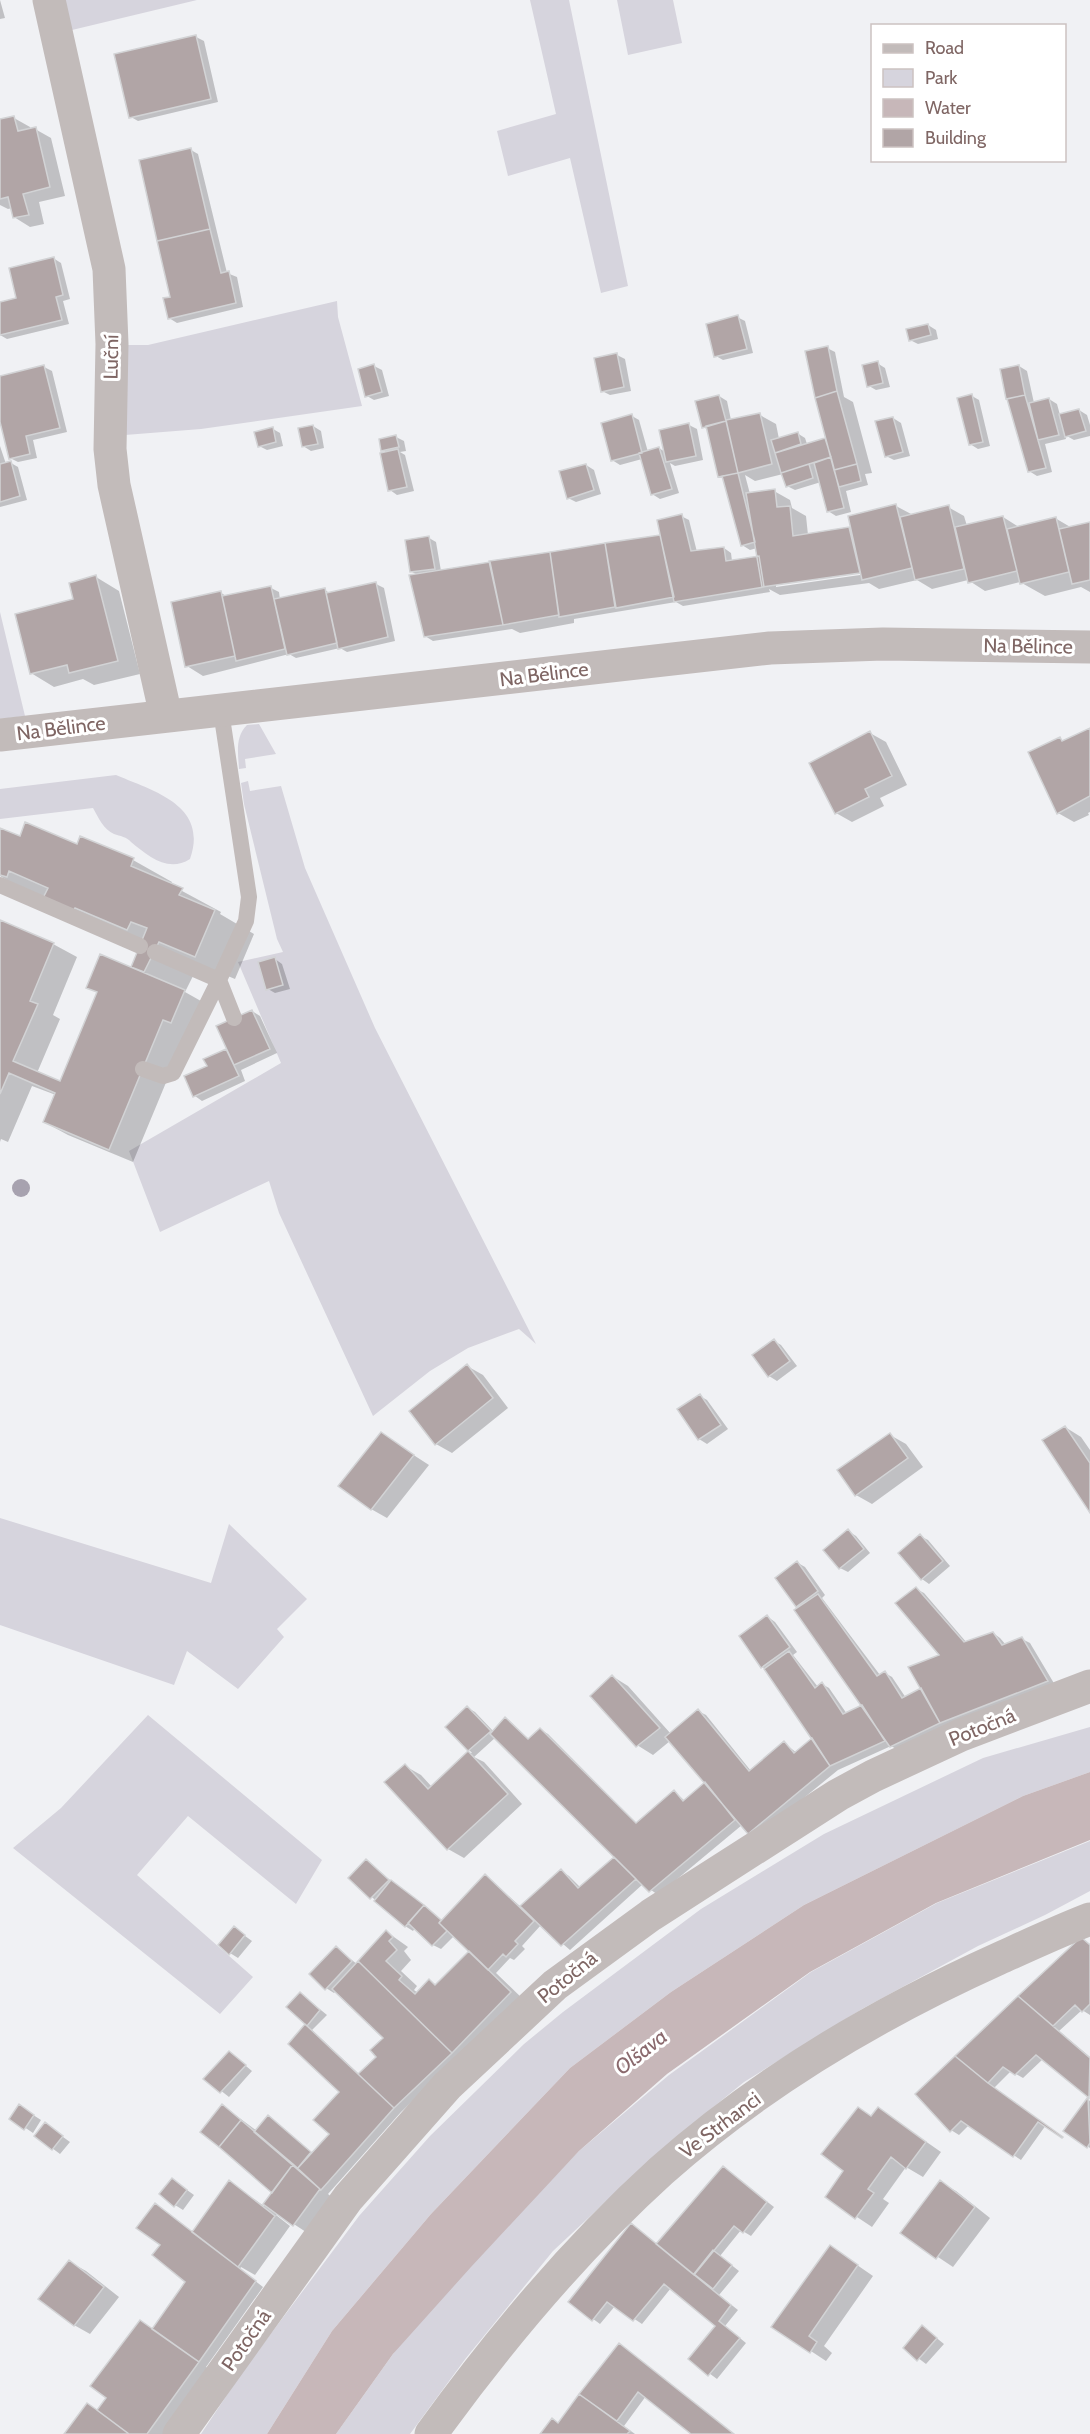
<svg xmlns="http://www.w3.org/2000/svg" width="1090" height="2434" font-family="Cabin,sans-serif">
  <style>
    .green { fill: #d6d4dd }
    .water { fill: #c7b7b9 }
    .shadow { fill: #0003; fill-rule: evenodd }
    .building { fill: #b1a5a6; stroke: #d2d3d5; stroke-width: 1.5 }
    .lines { fill: none; stroke-linecap: round; stroke-linejoin: round }
    .service { stroke: #c2bbba; stroke-width: 16 }
    .minor { stroke: #c2bbba; stroke-width: 33 }
    .tree { fill: #a7a2af }
    .labels { text-anchor: middle; stroke-width: 6; stroke-linejoin: round; paint-order: stroke }
    .street-label { font-size: 20px; fill: #7f6664; stroke: #fff }
    .water-label { font-size: 21px; font-style: italic; fill: #8a696d; stroke: #fff }
  </style>
  <rect width="100%" height="100%" fill="#f0f1f4"/>
  <!-- green -->
  <path class="green" d="M64,0H197L72,30Z
    M530,0H569L628,286L601,293L570,158L508,176L497,131L556,114Z
    M617,0H673L682,43L628,55Z
    M337,301L338,317L362,406L201,429L125,435L127,345H148Z
    M0,612L25,716L0,719Z
    M259,724L276,754L245,759L246,768L239,769C238,753 235,737 247,725Z
    M116,775C153,791 209,805 190,859C168,873 148,856 131,842C127,837 120,836 114,834C104,830 98,817 93,808L0,819V789Z
    M248,781L250,791L281,786L305,868L375,1028L536,1344L519,1329L468,1348L430,1371L373,1416L279,1213L269,1181L160,1232L129,1151L281,1063L238,962L283,952L277,939L244,804L241,783Z
    M0,1518L211,1583L229,1524L307,1599L277,1629L284,1637L238,1689L187,1651L174,1685L0,1625Z
    M148,1715L322,1860L296,1904L188,1816L137,1875L253,1977L220,2014L13,1848L61,1808Z
    M1090,1727V1772L1023,1796L804,1905L671,1992L570,2068L431,2214L332,2331L267,2434H201L243,2371L359,2216L430,2136L524,2044L563,2012L701,1909L824,1834L983,1758Z
    M1090,1841V1891L1045,1915L978,1946L862,2009L744,2082L661,2150L553,2251L466,2358L410,2434H336L418,2319L579,2151L669,2075L811,1972L937,1903Z"/>
  <!-- water -->
  <path class="water" d="M1090,1772V1840L936,1903L810,1972L667,2074L579,2151L471,2267L393,2354L336,2434H267L332,2331L431,2214L570,2068L671,1992L804,1905L1023,1796Z"/>
  <!-- shadow -->
  <path class="shadow" d="M0,0L5,18L0,19Z
    M196,37L204,41L218,102L138,121L131,117Z
    M14,118L30,127L31,130L35,129L51,138L65,196L39,202L44,224L30,227L14,217L12,208L8,209L0,205V120Z
    M191,150L198,154L227,273L237,277L243,307L177,323L169,318Z
    M53,258L61,263L70,299L63,301L69,324L7,339L0,335V304L18,299Z
    M737,317L745,321L753,353L723,360L716,356Z
    M928,325L936,330L938,339L918,344L910,340Z
    M827,348L835,352L844,397L853,402L872,473L865,474L868,485L846,491L851,512L836,516L828,511L821,482L795,490L787,486L783,474L755,481L745,475L750,494L774,491L790,500L792,508L806,516L808,535L851,529L896,506L913,515L948,507L964,516L967,526L1003,517L1019,527L1055,518L1072,528L1090,523V592L1081,587L1045,596L1020,582L985,591L968,580L932,589L917,580L879,589L869,583L780,595L769,589L770,592L683,606L676,602L574,619V623L520,633L512,629L433,641L425,636L418,575L412,572L429,538L436,542L441,571L662,536L681,516L689,520L697,552L724,548L731,553L732,561L759,557L757,548L750,550L742,545L725,479L719,476L709,430L703,427L719,396L727,401L731,420L760,415L776,424L779,439L797,433L805,438L807,444L825,439L828,441ZM867,571V574L776,587V584Z
    M617,355L625,359L631,391L610,395L602,391Z
    M877,363L885,368L890,387L876,390L869,386Z
    M374,366L382,370L389,396L374,400L367,396Z
    M1019,366L1027,371L1034,403L1049,399L1057,404L1060,415L1079,410L1087,415L1090,425V436L1074,440L1065,435L1066,439L1045,444L1052,472L1037,476L1029,471L1007,398Z
    M44,367L52,371L67,432L33,440L37,458L18,462L10,458L0,416V377Z
    M972,396L979,400L990,446L978,449L970,444Z
    M632,416L639,420L648,452L659,448L665,452L689,425L697,429L703,460L675,466L670,463L679,493L660,499L652,494L642,459L620,465L612,460Z
    M893,418L901,423L910,456L894,460L886,456Z
    M313,426L321,431L324,448L311,451L303,446Z
    M273,429L280,433L283,446L267,450L259,446Z
    M396,437L404,441L406,451L400,452L405,455L414,491L397,495L390,490L388,453L383,450Z
    M0,446L6,464L11,463L18,467L27,500L0,507Z
    M586,465L594,470L601,494L576,502L568,498Z
    M96,577L119,591L140,674L94,685L83,679L54,687L31,673L75,600Z
    M376,584L384,588L395,641L347,652L340,648L296,658L289,654L203,676L187,666L221,593L228,597L271,588L279,592L280,600L325,590L331,594Z
    M1090,729V812L1088,813L1089,815L1074,822L1058,813L1060,739L1064,741Z
    M870,733L886,742L907,785L880,798L884,806L852,822L836,813Z
    M0,831L21,838L77,846L133,860L172,882L171,885L221,912L220,914L254,934L235,979L199,964L185,992L208,1005L187,1032L133,1162L68,1135L44,1122L56,1095L32,1086L8,1142L1,1139L0,1142V922L53,944L77,957L53,1015L60,1019L37,1073L61,1082L142,973L143,972L133,966L144,942L24,890L0,876Z
    M275,959L282,964L290,989L275,993L268,989Z
    M252,1011L260,1016L277,1053L241,1070L245,1081L202,1101L195,1096L209,1067L205,1059L228,1049Z
    M774,1341L781,1345L797,1366L777,1381L769,1376L754,1356Z
    M467,1366L483,1375L508,1408L452,1453L436,1444Z
    M700,1396L707,1400L728,1429L707,1444L699,1439L679,1410Z
    M1065,1427L1081,1437L1090,1450V1510Z
    M381,1434L429,1465L387,1518L371,1509Z
    M890,1435L906,1444L923,1467L872,1504L856,1495Z
    M848,1531L856,1536L870,1553L848,1572L840,1568Z
    M920,1536L928,1540L950,1566L929,1584L922,1579Z
    M798,1563L805,1567L825,1595L822,1598L880,1675L885,1673L892,1677L906,1698L923,1688L941,1656L916,1589L924,1593L967,1643L993,1633L1000,1638L1006,1645L1022,1639L1030,1643L1055,1685L898,1750L891,1746L838,1770L756,1837L742,1825L658,1895L643,1884L570,1950L541,1925L522,1946L525,1949L514,1960L510,1958L496,1973L526,2002L460,2056L401,2112L328,2194L335,2200L309,2234L277,2213L276,2215L290,2226L255,2275L241,2267L240,2269L263,2287L206,2367L214,2372L169,2434H66L98,2412L187,2282L193,2233L229,2182L264,2206L274,2193L230,2111L257,2131L268,2117L313,2154L331,2134L341,2092L290,2044L307,2024L300,1993L327,2015L312,2030L360,2075L378,2057L385,2038L336,1991L334,1993L326,1988L336,1948L357,1964L387,1932L408,1947L404,1951L411,1960L401,1971L417,1986L414,1990L418,1993L429,1981L437,1985L471,1951L454,1936L441,1949L433,1945L415,1928L413,1931L405,1926L350,1878L366,1861L443,1922L485,1875L521,1907L561,1871L569,1876L581,1888L616,1857L496,1737L474,1757L484,1762L522,1804L464,1858L448,1849L386,1782L405,1766L421,1775L432,1787L469,1753H472L447,1727L468,1708L475,1712L494,1732L505,1719L530,1740L541,1730L548,1734L637,1824L675,1792L685,1801L707,1782L670,1741L653,1755L637,1745L612,1676L628,1686L671,1734L698,1711L706,1715L751,1771L784,1743L797,1753L814,1739L766,1669L762,1667L768,1617L775,1622L797,1652L793,1655L818,1687L822,1684L829,1688L847,1714L864,1705L797,1606Z
    M234,1928L252,1941L238,1958L230,1953Z
    M1081,1938L1090,1944V2015L1082,2010L1059,2031L1090,2057V2096L1043,2059L1023,2078L1011,2071L994,2088L1046,2125L1021,2160L969,2125L959,2135L951,2130L917,2094Z
    M229,2052L252,2071L229,2097L206,2079Z
    M1090,2100V2148L1066,2130Z
    M879,2109L941,2152L923,2177L906,2167L883,2199L889,2203L872,2227L827,2197L845,2171Z
    M27,2111L41,2120L33,2133L11,2118Z
    M45,2124L70,2142L60,2154L36,2136Z
    M724,2168L774,2207L751,2236L741,2230L720,2256L739,2271L719,2295L738,2310L725,2326L746,2343L717,2379L690,2359L717,2326L671,2288L642,2324L615,2306L600,2324L570,2302L658,2245Z
    M940,2182L956,2191L990,2218L953,2267L902,2233Z
    M180,2185L194,2195L183,2210L175,2205Z
    M831,2247L873,2276L824,2346L832,2353L826,2361L773,2326Z
    M70,2262L86,2271L119,2297L90,2334L74,2325Z
    M923,2327L944,2344L926,2364L905,2348Z
    M627,2350L734,2434H693L646,2396L624,2426L635,2434H542L558,2424L580,2395Z"/>
  <!-- building -->
  <path class="building" d="M196,35L211,99L129,118L114,54Z
    M14,116L18,131L36,127L50,187L23,194L29,215L13,218L8,197L0,199V119Z
    M191,148L210,229L157,241L139,160Z
    M210,229L221,273L229,271L236,303L168,319L163,298L170,297L157,241Z
    M54,257L63,295L56,297L62,320L0,335V302L16,298L9,268Z
    M738,315L747,349L714,357L706,324Z
    M928,324L931,335L909,341L906,329Z
    M828,346L837,391L815,398L805,351Z
    M617,353L624,387L601,392L594,358Z
    M878,361L883,383L867,387L862,365Z
    M374,364L382,392L365,397L358,369Z
    M44,365L60,428L26,436L30,454L9,459L0,422V376Z
    M1019,365L1025,395L1006,399L1000,369Z
    M837,391L857,464L834,470L815,398Z
    M972,394L983,442L969,445L957,398Z
    M719,395L726,421L702,428L695,401Z
    M1025,395L1046,468L1028,472L1007,399Z
    M1049,398L1059,435L1038,440L1029,403Z
    M1079,409L1086,431L1065,437L1059,414Z
    M760,413L772,464L738,473L726,420Z
    M632,414L642,453L611,461L601,423Z
    M893,417L903,452L885,457L875,421Z
    M726,421L738,473L718,477L706,426Z
    M689,423L696,456L666,462L659,430Z
    M313,425L318,444L302,447L298,428Z
    M273,427L276,442L258,447L254,432Z
    M798,432L801,444L775,453L771,440Z
    M396,435L399,447L381,451L379,439Z
    M825,438L831,457L781,473L775,453Z
    M659,447L672,489L651,495L639,453Z
    M398,449L407,487L388,491L380,453Z
    M831,457L844,508L827,512L814,463Z
    M11,461L20,496L0,502V464Z
    M586,464L594,490L567,499L559,471Z
    M809,464L813,478L786,487L781,473Z
    M857,464L861,481L839,487L834,470Z
    M738,473L755,542L741,546L722,476Z
    M775,489L777,507L790,506L793,536L849,527L860,573L762,587L746,493Z
    M896,504L912,568L862,580L848,516Z
    M949,505L964,569L915,580L900,517Z
    M682,514L691,551L724,547L726,561L759,556L764,587L674,602L657,520Z
    M1003,516L1017,571L968,583L955,527Z
    M1056,517L1069,572L1020,584L1007,529Z
    M1090,522V580L1072,584L1059,529Z
    M660,535L674,597L616,608L605,543Z
    M429,536L435,569L410,572L405,540Z
    M605,543L615,607L559,617L550,552Z
    M550,552L559,615L503,625L489,561Z
    M490,562L503,625L424,637L409,575Z
    M96,575L118,661L69,673L67,665L30,674L15,614L73,599L69,583Z
    M376,582L388,637L338,649L326,593Z
    M271,586L285,649L236,661L222,596Z
    M325,588L337,643L287,655L274,599Z
    M221,591L235,656L185,667L171,602Z
    M1090,728V796L1057,814L1028,752L1060,737L1062,741Z
    M870,731L892,776L865,789L869,797L835,814L809,763Z
    M25,822L77,844L80,836L134,858L131,866L183,888L179,895L215,910L195,957L159,942L144,972L131,967L147,928L131,922L127,930L75,908L74,910L43,898L48,888L9,871L7,877L0,875V828L20,836Z
    M0,920L54,943L30,1001L38,1004L13,1061L60,1081L97,992L86,988L100,954L185,990L171,1023L163,1020L109,1150L43,1122L55,1093L9,1073L0,1094Z
    M275,957L283,985L266,990L258,962Z
    M252,1010L270,1049L234,1065L216,1026Z
    M226,1049L239,1076L193,1097L184,1076L207,1066L203,1059Z
    M774,1339L790,1361L768,1377L752,1355Z
    M467,1364L493,1398L435,1445L409,1411Z
    M700,1394L721,1425L698,1440L677,1409Z
    M1065,1426L1090,1463V1513L1042,1440Z
    M381,1432L414,1455L371,1510L338,1486Z
    M890,1433L908,1458L855,1496L837,1470Z
    M848,1529L864,1549L839,1569L823,1550Z
    M920,1534L943,1561L921,1580L898,1553Z
    M797,1561L818,1591L796,1607L775,1578Z
    M916,1587L964,1642L993,1632L1002,1645L1022,1637L1048,1681L940,1723L908,1667L939,1655L895,1603Z
    M818,1594L877,1676L885,1671L902,1698L921,1688L940,1723L890,1747L794,1610Z
    M767,1615L790,1647L761,1668L739,1636Z
    M789,1651L815,1688L822,1682L843,1714L862,1705L885,1741L830,1766L764,1669Z
    M612,1675L660,1728L636,1747L590,1696Z
    M467,1706L491,1731L468,1751L445,1727Z
    M698,1709L749,1771L784,1741L794,1753L812,1738L830,1766L748,1834L665,1737Z
    M505,1717L528,1739L540,1728L636,1823L674,1790L683,1801L705,1782L735,1820L649,1892L490,1734Z
    M468,1751L508,1794L447,1850L384,1782L405,1764L428,1789Z
    M614,1857L636,1879L561,1946L520,1906L561,1869L578,1888Z
    M366,1859L389,1880L370,1899L348,1878Z
    M485,1874L534,1921L515,1941L518,1944L506,1957L503,1954L488,1970L439,1923Z
    M391,1880L424,1905L405,1927L374,1901Z
    M424,1905L441,1920L439,1923L447,1931L432,1946L408,1923Z
    M234,1926L245,1935L229,1955L218,1945Z
    M386,1930L393,1937L389,1941L397,1950L386,1961L402,1976L399,1980L415,1994L429,1979L435,1985L469,1951L511,1992L452,2053L358,1961Z
    M1081,1937L1090,1945V2004L1082,2012L1075,2005L1053,2026L1018,1996Z
    M336,1946L352,1961L325,1990L309,1974Z
    M358,1961L452,2053L394,2108L358,2074L376,2057L370,2050L383,2038L332,1989Z
    M300,1992L320,2010L307,2026L286,2007Z
    M1018,1996L1090,2058L1089,2098L1036,2055L1015,2075L1003,2067L988,2083L955,2056Z
    M305,2024L394,2108L321,2190L297,2169L329,2134L313,2120L339,2092L288,2044Z
    M229,2051L246,2065L220,2093L203,2079Z
    M955,2056L988,2083L1063,2137L1062,2138L1038,2122L1013,2157L961,2121L950,2132L915,2094Z
    M1088,2097L1090,2143L1087,2148L1063,2131Z
    M19,2104L34,2115L24,2130L9,2119Z
    M222,2104L241,2120L219,2147L200,2132Z
    M858,2107L871,2116L878,2107L926,2142L906,2169L891,2157L868,2189L874,2193L855,2219L825,2197L843,2171L821,2154Z
    M268,2115L311,2152L297,2169L254,2132Z
    M241,2120L293,2164L272,2193L219,2147Z
    M45,2122L63,2136L52,2150L34,2136Z
    M293,2164L320,2189L293,2226L263,2204Z
    M723,2166L767,2202L743,2233L734,2226L694,2275L656,2244Z
    M172,2178L187,2190L174,2207L159,2194Z
    M229,2180L275,2216L238,2267L192,2232Z
    M940,2180L975,2207L936,2259L900,2233Z
    M155,2203L256,2281L199,2362L152,2329L185,2282L152,2255L160,2245L136,2228Z
    M631,2223L731,2305L719,2321L740,2338L708,2376L688,2359L715,2326L664,2284L633,2321L607,2302L592,2321L568,2302Z
    M830,2245L858,2265L809,2336L817,2342L810,2353L771,2327Z
    M713,2250L732,2265L713,2289L694,2274Z
    M69,2260L104,2287L74,2326L38,2299Z
    M140,2320L199,2362L147,2434H129L97,2410L106,2398L90,2386Z
    M922,2325L937,2338L917,2361L903,2348Z
    M619,2343L734,2434H691L638,2392L617,2421L579,2394Z
    M579,2394L630,2431L627,2434H540L552,2418L558,2423Z
    M87,2403L97,2410L129,2434H64Z"/>
  <g class="lines">
    <!-- service -->
    <path class="service" d="M221,711L249,897L246,921L219,980L234,1018
      M0,885L140,946
      M143,1069L163,1076L173,1073L219,980L155,952"/>
    <!-- minor -->
    <path class="minor" d="M49,0L109,269L112,344L110,449L114,485L166,716
      M0,735L770,648L883,644L1090,647
      M179,2434L348,2198L447,2086L555,1985L651,1915L838,1795L873,1776L961,1735L1090,1686
      M431,2434C499,2340 575,2249 661,2171C760,2083 878,2013 998,1959C1029,1945 1059,1931 1090,1919"/>
  </g>
  <!-- trees -->
  <circle class="tree" cx="21" cy="1188" r="9"/>
  <g class="labels">
    <!-- street labels -->
    <g class="street-label">
      <text transform="translate(111 357) rotate(-89)" y="7">Luční</text>
      <text transform="translate(1028 646) rotate(1)" y="7">Na Bělince</text>
      <text transform="translate(544 674) rotate(-7)" y="7">Na Bělince</text>
      <text transform="translate(61 728) rotate(-7)" y="7">Na Bělince</text>
      <text transform="translate(982 1727) rotate(-22)" y="7">Potočná</text>
      <text transform="translate(567 1977) rotate(-39)" y="7">Potočná</text>
      <text transform="translate(720 2125) rotate(-37)" y="7">Ve Strhanci</text>
      <text transform="translate(246 2340) rotate(-55)" y="7">Potočná</text>
    </g>
    <!-- water labels -->
    <g class="water-label">
      <text transform="translate(641 2052) rotate(-38)" y="7">Olšava</text>
    </g>
  </g>
  <!-- legend -->
  <rect x="871" y="24" width="195" height="138" fill="#ffffff" stroke="#ccc2c1" stroke-width="1.5"/>
  <rect x="883" y="44" width="30" height="9" fill="#c2bbba" stroke="#ccc2c1" stroke-width="1.5"/>
  <text x="925" y="54" font-size="18" fill="#7f6664">Road</text>
  <rect x="883" y="69" width="30" height="18" fill="#d6d4dd" stroke="#ccc2c1" stroke-width="1.5"/>
  <text x="925" y="84" font-size="18" fill="#7f6664">Park</text>
  <rect x="883" y="99" width="30" height="18" fill="#c7b7b9" stroke="#ccc2c1" stroke-width="1.5"/>
  <text x="925" y="114" font-size="18" fill="#7f6664">Water</text>
  <rect x="883" y="129" width="30" height="18" fill="#b1a5a6" stroke="#ccc2c1" stroke-width="1.5"/>
  <text x="925" y="144" font-size="18" fill="#7f6664">Building</text>
</svg>
